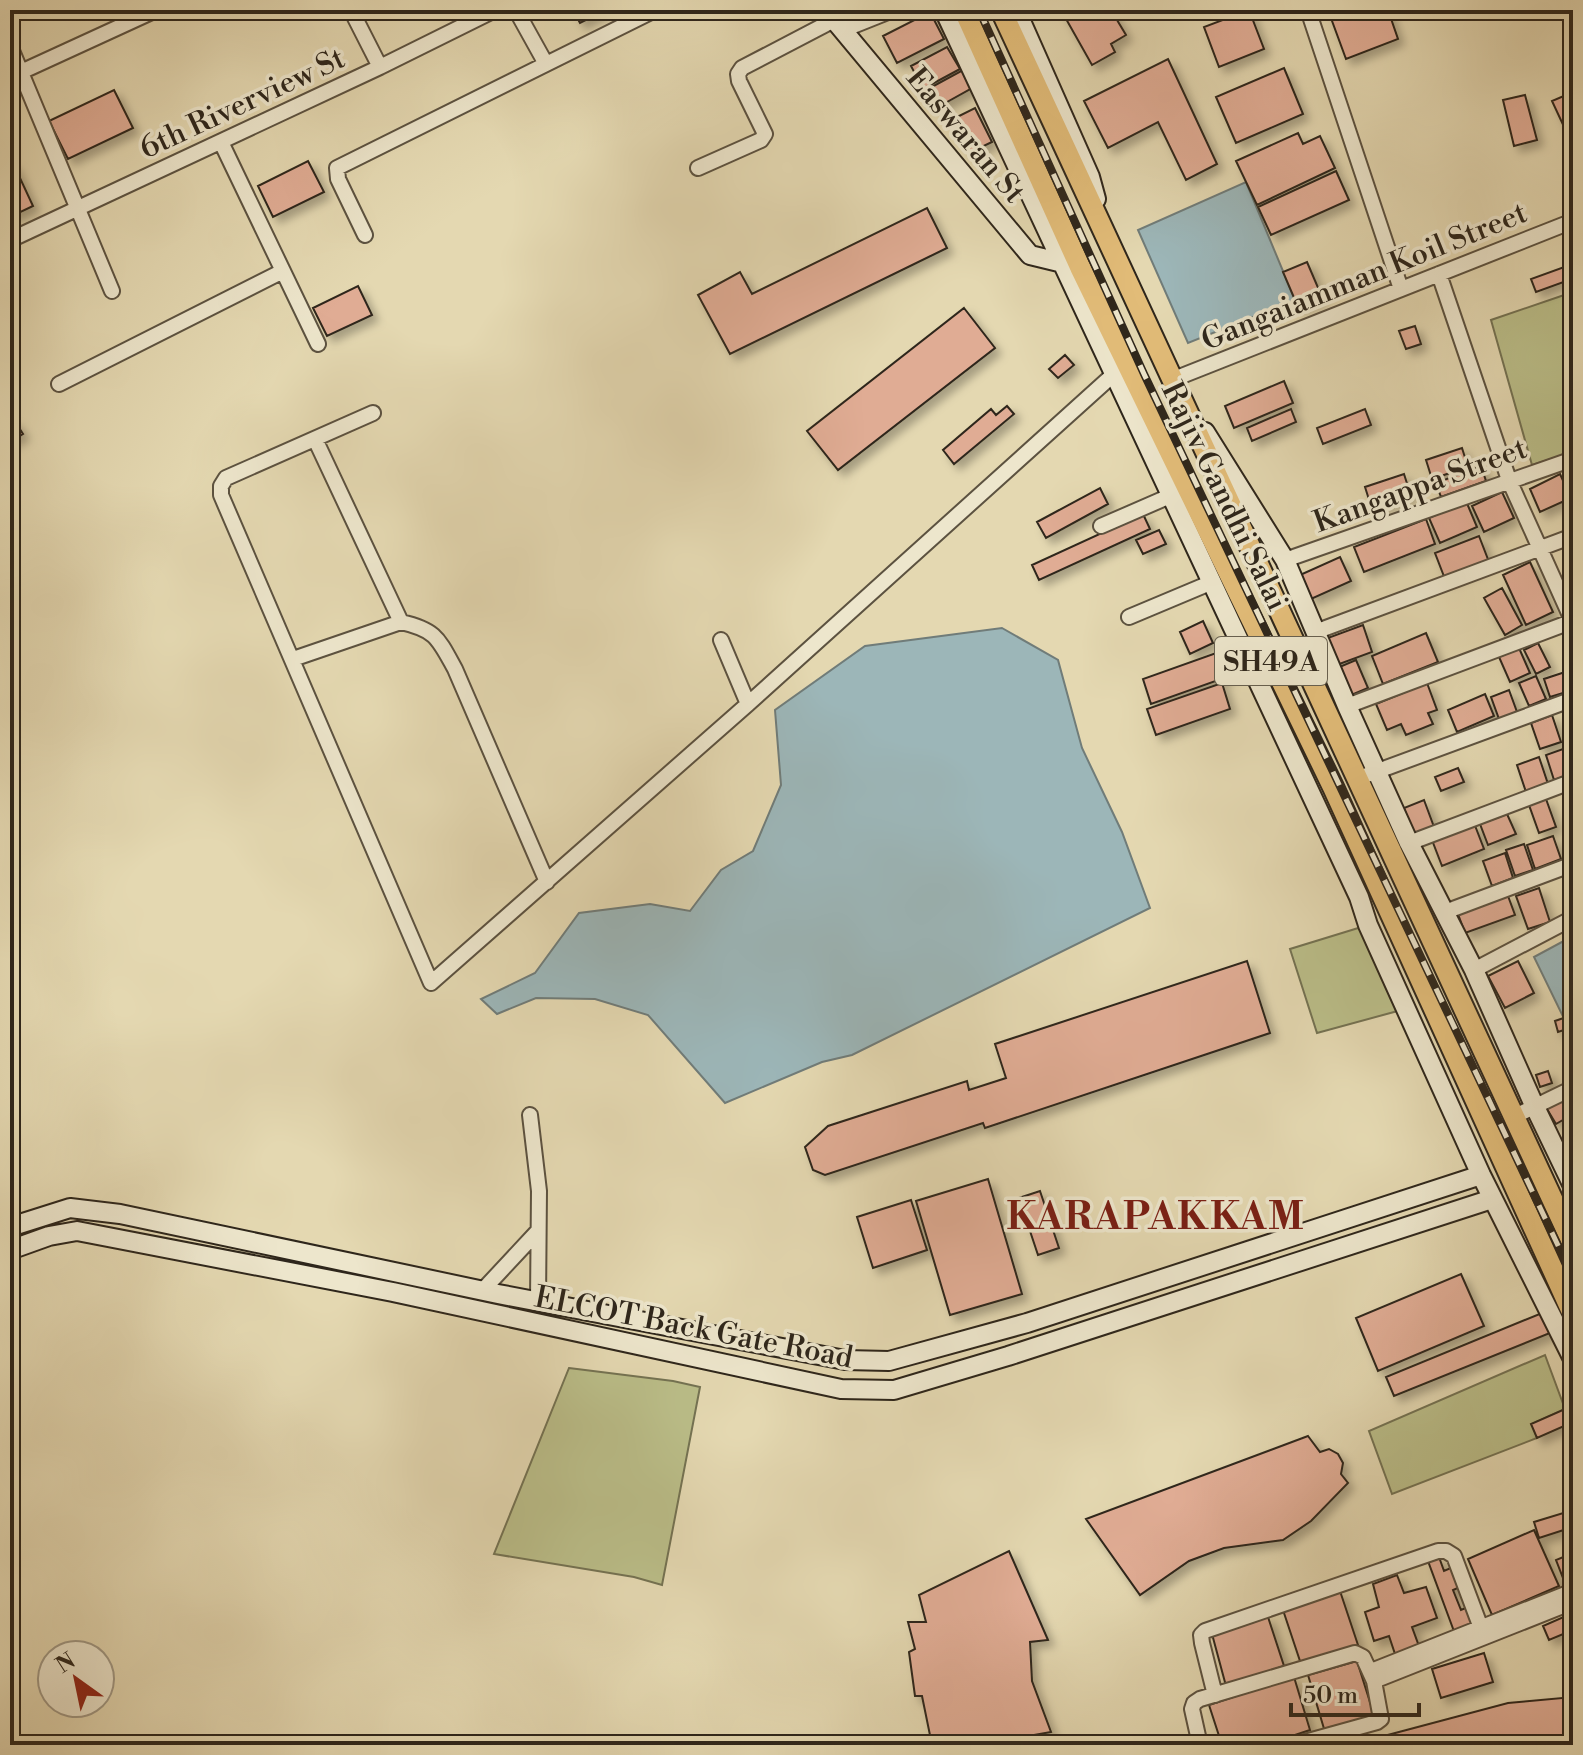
<svg xmlns="http://www.w3.org/2000/svg" width="1583" height="1755" font-family="'Libre Bodoni',serif">
  <style>
    .green { fill: #babd88; stroke: #747252; stroke-width: 2 }
    .water { fill: #9cb6b8; stroke: #707c79; stroke-width: 2 }
    .building { fill: #e0ac94; stroke: #2e261b; stroke-width: 2; filter: url(#shadow) }
    .lines { fill: none; stroke-linecap: round; stroke-linejoin: round }
    .street-casing { stroke: #5c5240; stroke-width: 18 }
    .secondary-casing { stroke: #2e261b; stroke-width: 22 }
    .primary-casing { stroke: #2e261b; stroke-width: 24 }
    .street { stroke: #ede6cc; stroke-width: 14 }
    .secondary { stroke: #ede6cc; stroke-width: 18 }
    .primary { stroke: #e2bc78; stroke-width: 20 }
    .rail-casing { stroke: #2e261b; stroke-width: 8 }
    .rail { stroke: #ede6cc; stroke-width: 5; stroke-dasharray: 15; stroke-linecap: butt }
    .labels { text-anchor: middle; stroke-width: 7; stroke-linejoin: round; paint-order: stroke }
    .shield { fill: #ede6cc; stroke: #676050; stroke-width: 2 }
    .shield-label { font-size: 28px; font-weight: bold; fill: #2e261b }
    .street-label { font-size: 30px; fill: #2e261b; stroke: #ede6cc }
    .district-label { font-size: 38px; font-weight: bold; letter-spacing: 2px; fill: #7a1f14; stroke: #ede6cc }
  </style>
  <defs>
    <filter id="shadow"><feDropShadow dx="6" dy="6" stdDeviation="4" flood-color="#0004"/></filter>
  </defs>
  <rect width="100%" height="100%" fill="#e4d8b1"/>
  <filter id="stains"><feTurbulence type="fractalNoise" baseFrequency=".0025" numOctaves="4"/><feColorMatrix values="0 0 0 0 .2 0 0 0 0 .09 0 0 0 0 .02 0 0 0 .5 -.17"/></filter>
  <radialGradient id="worn" r=".72"><stop offset=".6" stop-color="#630" stop-opacity="0"/><stop offset="1" stop-color="#630" stop-opacity=".3"/></radialGradient>
  <!-- green -->
  <path class="green" d="M1573,292V452L1532,465L1491,320Z
    M1368,925L1405,1009L1317,1033L1290,949Z
    M1545,1355L1565,1409L1532,1424L1537,1438L1392,1494L1369,1431Z
    M569,1368L673,1381L700,1387L662,1585L634,1577L494,1554Z"/>
  <!-- water -->
  <path class="water" d="M1246,182L1295,300L1188,343L1138,230Z
    M1002,628L1058,660L1082,748L1122,832L1150,908L852,1055L822,1062L725,1103L648,1015L595,999L536,998L497,1014L481,999L535,973L579,913L650,904L690,911L721,870L753,851L781,785L775,710L865,646Z
    M1573,936V1037L1534,957Z"/>
  <!-- building -->
  <path class="building" d="M573,10H606L580,23Z
    M1061,10H1111L1126,35L1111,44L1115,52L1092,65Z
    M1249,10L1264,49L1219,67L1204,27Z
    M1328,10H1388L1398,39L1346,59Z
    M930,12L944,39L897,63L883,36Z
    M947,47L960,69L923,89L911,66Z
    M1168,59L1217,164L1186,180L1158,122L1108,148L1084,101Z
    M1284,68L1303,114L1236,143L1216,97Z
    M963,70L972,88L938,107L928,89Z
    M114,90L133,128L68,159L49,121Z
    M1573,92V125L1565,129L1552,101Z
    M1525,95L1537,140L1514,146L1503,100Z
    M975,108L992,142L969,153L953,119Z
    M1298,133L1303,144L1320,136L1335,168L1257,205L1236,161Z
    M308,161L324,192L273,217L258,186Z
    M13,163L33,206L10,217V165Z
    M1336,171L1349,200L1271,235L1258,207Z
    M927,208L947,248L730,354L698,295L740,272L752,294Z
    M1307,262L1322,297L1298,307L1283,272Z
    M1567,266L1572,279L1536,292L1531,279Z
    M358,286L372,315L327,336L313,308Z
    M964,308L995,348L838,470L807,431Z
    M1415,326L1421,344L1406,349L1399,331Z
    M1065,355L1074,365L1058,378L1049,369Z
    M1284,381L1293,403L1234,428L1225,406Z
    M1007,406L1014,414L954,464L943,450L991,409L996,415Z
    M1291,409L1296,422L1252,441L1247,428Z
    M1365,409L1371,425L1323,444L1317,428Z
    M14,420L23,434L10,442V423Z
    M1462,448L1468,467L1432,479L1426,460Z
    M1481,466L1486,481L1441,497L1436,483Z
    M1404,474L1411,496L1372,509L1365,487Z
    M1560,474L1571,498L1540,512L1530,489Z
    M1100,488L1108,504L1046,538L1037,522Z
    M1502,492L1514,518L1484,532L1472,506Z
    M1466,501L1477,527L1440,543L1429,518Z
    M1143,514L1150,529L1039,580L1032,565Z
    M1426,519L1435,544L1364,572L1354,547Z
    M1159,530L1166,544L1143,554L1136,540Z
    M1479,536L1489,562L1445,579L1435,553Z
    M1340,557L1351,581L1311,599L1300,575Z
    M1530,562L1553,612L1526,625L1503,575Z
    M1502,588L1522,625L1505,635L1484,598Z
    M1203,621L1213,643L1190,654L1180,632Z
    M1363,625L1372,652L1334,666L1325,639Z
    M1426,633L1438,662L1383,684L1372,656Z
    M1538,643L1550,667L1536,674L1524,650Z
    M1519,648L1530,673L1510,682L1499,657Z
    M1219,652L1227,677L1151,704L1143,679Z
    M1356,660L1368,688L1349,696L1337,668Z
    M1568,671L1573,690L1550,697L1544,679Z
    M1536,676L1546,699L1529,706L1519,683Z
    M1222,683L1230,709L1156,735L1147,709Z
    M1427,683L1437,710L1428,713L1433,724L1406,735L1401,724L1387,730L1376,704Z
    M1509,690L1517,712L1499,719L1491,697Z
    M1485,694L1494,716L1457,732L1448,710Z
    M1552,715L1561,742L1540,749L1531,723Z
    M1563,749L1571,774L1554,780L1546,755Z
    M1539,757L1548,784L1526,792L1517,765Z
    M1458,768L1464,782L1441,791L1435,777Z
    M1546,799L1556,827L1539,833L1529,805Z
    M1424,800L1434,827L1414,835L1404,808Z
    M1507,814L1516,834L1488,845L1480,824Z
    M1474,823L1484,849L1442,866L1432,840Z
    M1553,836L1561,859L1535,869L1527,845Z
    M1524,844L1533,870L1515,876L1506,850Z
    M1505,853L1513,878L1492,886L1483,861Z
    M1539,888L1550,922L1528,929L1516,896Z
    M1508,896L1515,915L1465,933L1458,914Z
    M1247,961L1270,1033L985,1128L983,1123L825,1175L813,1170L805,1147L828,1126L967,1081L969,1090L1006,1078L995,1044Z
    M1518,961L1534,993L1505,1008L1488,976Z
    M1572,1015L1573,1027L1558,1032L1555,1021Z
    M1548,1071L1552,1083L1540,1087L1536,1075Z
    M1571,1095L1573,1114L1556,1124L1547,1109Z
    M988,1179L1022,1294L950,1315L916,1201Z
    M1040,1191L1059,1248L1038,1255L1019,1198Z
    M911,1200L927,1250L873,1268L857,1217Z
    M1461,1274L1484,1326L1378,1371L1356,1318Z
    M1542,1313L1550,1333L1394,1396L1386,1377Z
    M1565,1409L1571,1423L1537,1438L1531,1424Z
    M1308,1436L1320,1452L1329,1449L1338,1454L1343,1463L1341,1474L1348,1483L1311,1521L1283,1540L1224,1548L1189,1561L1140,1595L1086,1519Z
    M1573,1510V1527L1539,1538L1534,1522Z
    M1534,1530L1559,1586L1492,1615L1468,1559Z
    M1009,1551L1048,1640L1030,1642L1032,1681L1051,1732L977,1745H932L922,1696H915L909,1652L915,1649L908,1622H926L919,1595Z
    M1568,1555L1573,1575L1563,1578L1556,1560Z
    M1439,1557L1444,1571L1453,1567L1460,1587L1453,1590L1461,1610L1468,1607L1475,1626L1455,1634L1428,1561Z
    M1397,1575L1404,1593L1426,1587L1437,1618L1412,1627L1420,1649L1396,1657L1389,1636L1374,1641L1365,1612L1379,1607L1373,1584Z
    M1340,1591L1358,1645L1301,1664L1283,1610Z
    M1568,1615L1573,1630L1549,1640L1543,1626Z
    M1268,1617L1284,1666L1226,1686L1212,1634Z
    M1484,1653L1493,1682L1441,1698L1432,1669Z
    M1357,1661L1375,1718L1325,1732L1308,1675Z
    M1294,1677L1310,1730L1265,1745H1222L1209,1705Z
    M1573,1697V1745H1350L1508,1703Z
    M1176,1738L1177,1745H1144Z"/>
  <g class="lines">
    <defs>
      <path id="street" d="M351,10L380,67
        M516,10L546,64
        M1308,10L1401,289
        M843,30L893,10
        M10,46L112,291
        M10,77L156,10
        M221,142L318,344
        M698,168L761,140L765,134L739,81L738,74L742,68L834,20
        M365,235L338,179L337,168L655,10
        M10,240L380,67L495,10
        M1439,274L1509,480L1573,622
        M1174,379L1573,221
        M59,384L283,271
        M373,413L226,478L221,486V495L431,983L748,704L1114,374
        M315,439L401,622C436,630 438,638 455,669L547,882
        M1101,526L1170,496
        M1285,560L1573,459
        M1129,617L1210,583
        M1315,632L1573,536
        M721,640L748,704
        M293,659L401,622
        M1347,706L1573,621
        M1367,775L1573,699
        M1409,843L1573,781
        M1445,912L1573,864
        M1474,970L1573,918
        M530,1115L539,1191L538,1300
        M1515,1116L1573,1088
        M482,1291L537,1232
        M1371,1671L1573,1591
        M1374,1681L1573,1602
        M1215,1695L1202,1643L1201,1635L1205,1631L1438,1551H1446L1454,1556L1481,1628
        M1200,1745L1192,1709L1194,1703L1200,1699L1355,1653L1363,1657L1374,1681L1381,1719L1377,1722L1294,1745"/>
      <path id="secondary" d="M826,10L1030,255L1067,264
        M944,10L1359,897L1368,925L1481,1175L1573,1359
        M1016,10L1090,177L1096,199
        M1205,432L1285,560L1347,706L1409,843L1474,970L1534,1105L1573,1186
        M10,1227L70,1208L120,1214L498,1294L845,1360L889,1361L1027,1323L1481,1175
        M10,1250L49,1236L77,1231L393,1292L841,1389L894,1390L1008,1356L1492,1199"/>
      <path id="primary" d="M964,10L1080,267L1333,787L1573,1314
        M1001,10C1192,421 1385,831 1573,1244"/>
    </defs>
    <!-- street casing -->
    <use href="#street" class="street-casing"/>
    <!-- secondary casing -->
    <use href="#secondary" class="secondary-casing"/>
    <!-- primary casing -->
    <use href="#primary" class="primary-casing"/>
    <!-- street -->
    <use href="#street" class="street"/>
    <!-- secondary -->
    <use href="#secondary" class="secondary"/>
    <!-- primary -->
    <use href="#primary" class="primary"/>
    <defs>
      <path id="rail" d="M979,10L1144,374L1573,1277"/>
    </defs>
    <!-- rail casing -->
    <use href="#rail" class="rail-casing"/>
    <!-- rail -->
    <use href="#rail" class="rail"/>
  </g>
  <g class="labels">
    <!-- shield labels -->
    <rect class="shield" x="1215" y="637" width="112" height="48" rx="6"/>
    <g class="shield-label">
      <text x="1271" y="671">SH49A</text>
    </g>
    <!-- street labels -->
    <g class="street-label">
      <text transform="translate(242 103) rotate(-25)" y="10">6th Riverview St</text>
      <text transform="translate(966 135) rotate(50)" y="10">Easwaran St</text>
      <text transform="translate(1364 276) rotate(-22)" y="10">Gangaiamman Koil Street</text>
      <text transform="translate(1420 485) rotate(-20)" y="10">Kangappa Street</text>
      <text transform="translate(1225 496) rotate(64)" y="10">Rajiv Gandhi Salai</text>
      <text transform="translate(694 1327) rotate(11)" y="10">ELCOT Back Gate Road</text>
    </g>
    <!-- district labels -->
    <g class="district-label">
      <text x="1156" y="1229">KARAPAKKAM</text>
    </g>
  </g>
  <!-- margin -->
  <rect width="1583" height="1755" fill="none" stroke="#e4d8b1" stroke-width="40"/>
  <rect x="12" y="12" width="1559" height="1731" fill="none" stroke="#2e261b" stroke-width="4"/>
  <rect x="20" y="20" width="1543" height="1715" fill="none" stroke="#2e261b" stroke-width="2"/>
  <!-- north arrow -->
  <g transform="translate(76 1679) rotate(327)"><circle r="38" fill="#ede6cc" stroke="#a19985" stroke-width="2"/>
  <path d="M0-6L14 30L0 20L-14 30Z" fill="#8f2418"/>
  <text y="-12" font-size="22" font-weight="bold" text-anchor="middle" fill="#2e261b">N</text>
  </g>
  <!-- scale -->
  <path d="M1291 1703v12h128v-12" fill="none" stroke="#2e261b" stroke-width="4"/>
  <text x="1303" y="1703" font-size="24" fill="#2e261b" stroke="#ede6cc" stroke-width="6" paint-order="stroke">50 m</text>
  <rect width="100%" height="100%" filter="url(#stains)"/>
  <rect width="100%" height="100%" fill="url(#worn)"/>
</svg>
